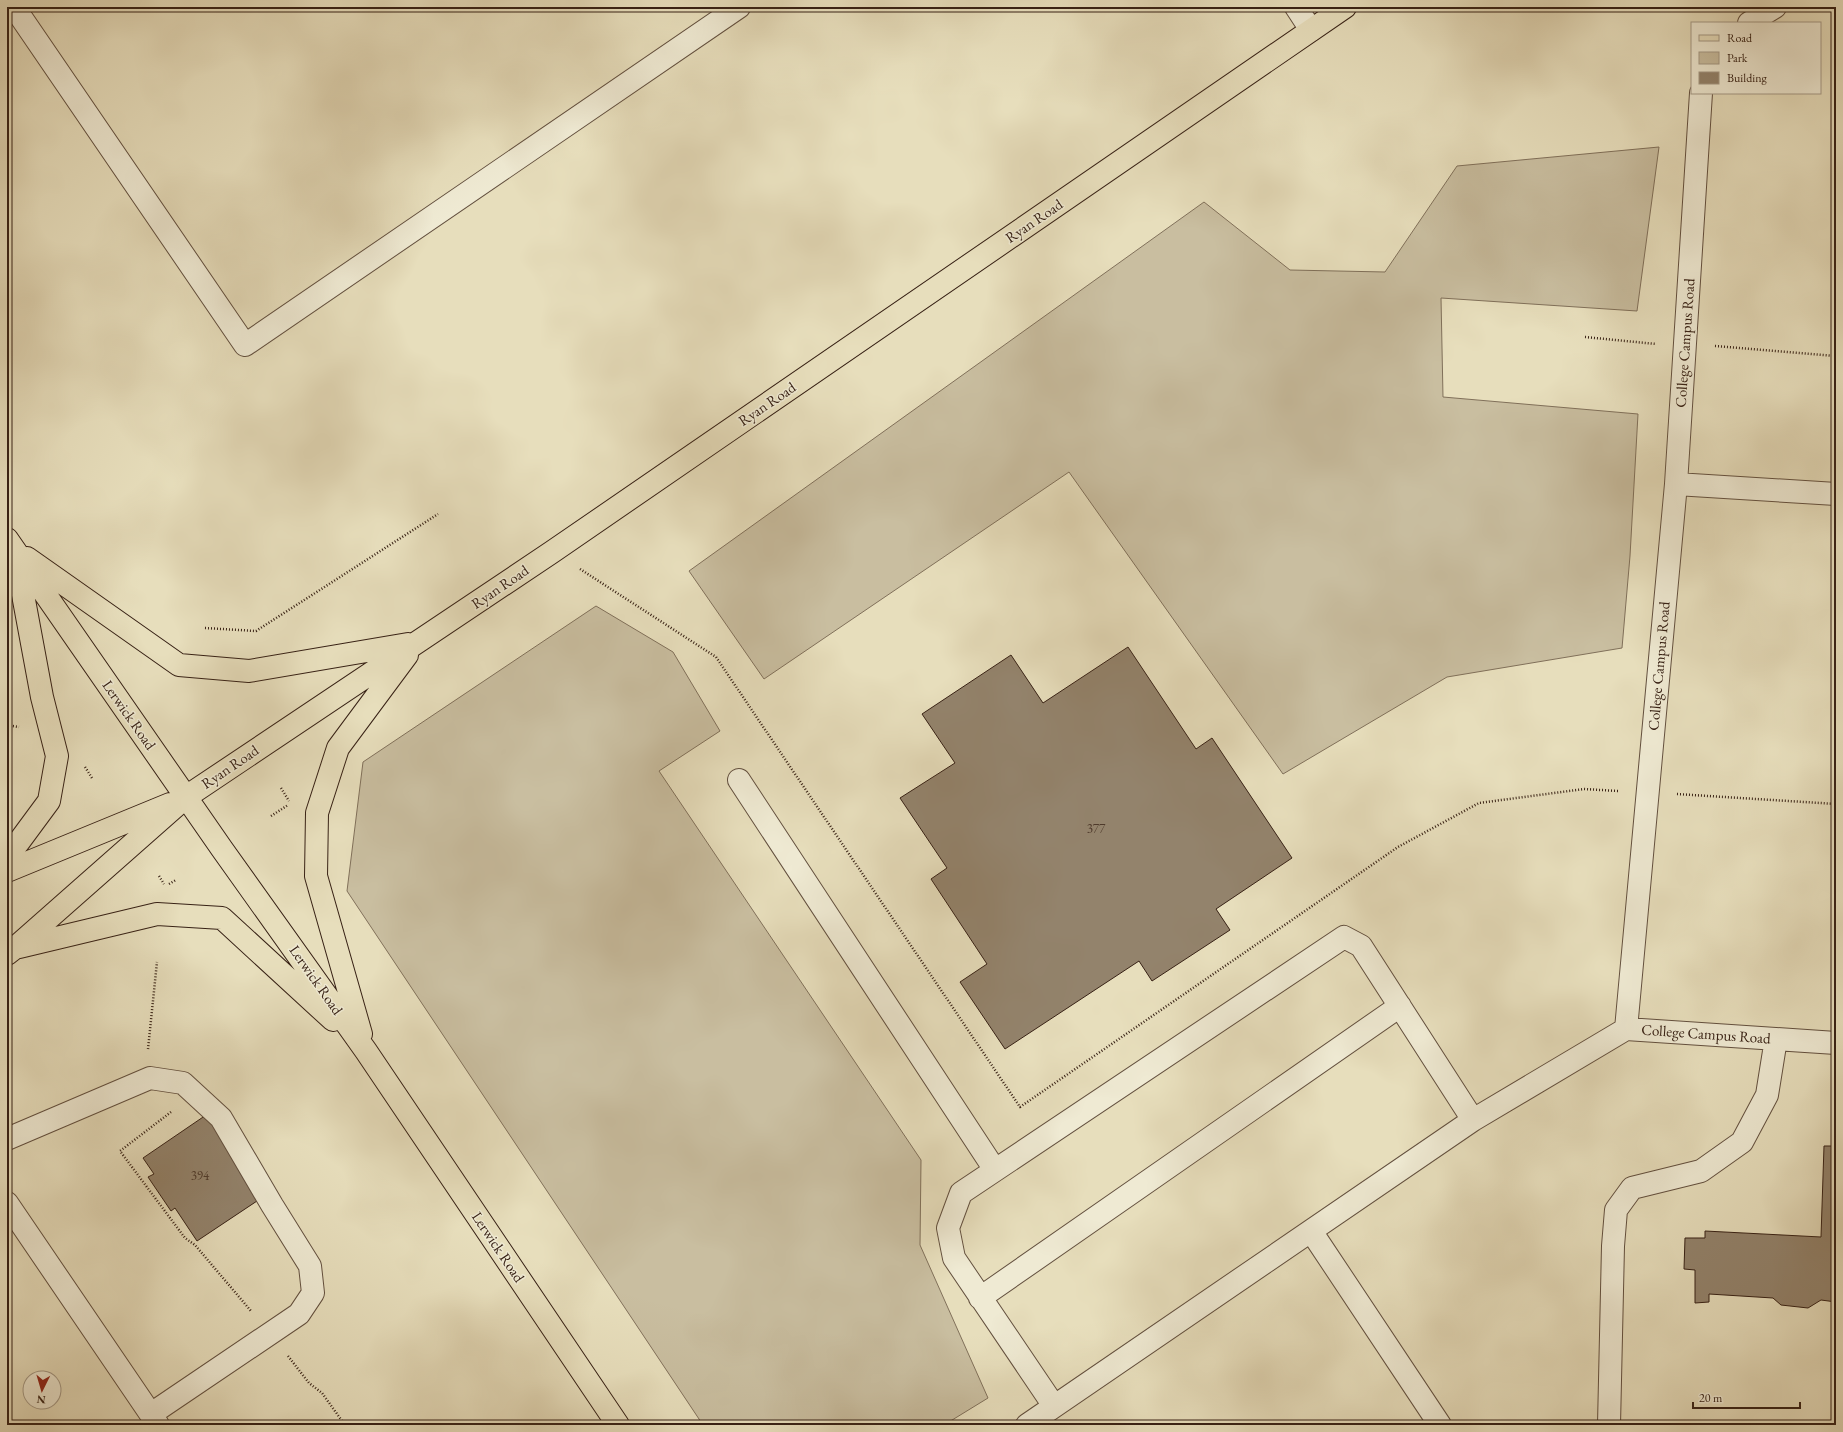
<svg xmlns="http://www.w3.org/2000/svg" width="1843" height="1432" font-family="'EB Garamond',serif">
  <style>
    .green { fill: #c9bea0; stroke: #80705a }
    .building { fill: #93836c; stroke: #372115 }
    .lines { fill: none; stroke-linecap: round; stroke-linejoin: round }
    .minor-casing { stroke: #63503f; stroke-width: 24 }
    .major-casing { stroke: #372115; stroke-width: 24 }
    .path { stroke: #372115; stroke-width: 2.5; stroke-dasharray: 1 2; stroke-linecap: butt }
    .minor { stroke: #efead3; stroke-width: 22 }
    .major { stroke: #e7debc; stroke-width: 22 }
    .labels { text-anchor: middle; stroke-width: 3; stroke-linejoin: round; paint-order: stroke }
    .number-label { font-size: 13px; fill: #4e3a2b }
    .street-label { font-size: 15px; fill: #372115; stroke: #efead3 }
  </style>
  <rect width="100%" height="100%" fill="#e7debc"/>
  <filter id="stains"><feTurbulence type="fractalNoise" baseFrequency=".005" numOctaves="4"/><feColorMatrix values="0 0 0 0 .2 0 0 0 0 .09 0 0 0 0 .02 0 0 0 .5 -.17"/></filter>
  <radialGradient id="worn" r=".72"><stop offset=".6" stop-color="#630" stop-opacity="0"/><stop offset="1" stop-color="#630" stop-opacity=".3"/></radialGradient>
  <!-- green -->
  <path class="green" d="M1659,147L1637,311L1441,298L1443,397L1638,414L1630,556L1622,648L1447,677L1283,774L1069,472L764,679L689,571L1204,202L1290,270L1385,272L1457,166Z
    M596,606L673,652L720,731L659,771L921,1160L920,1245L988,1398L944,1425H703L347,891L363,762Z"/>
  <!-- building -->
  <path class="building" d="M1128,647L1196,749L1212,738L1292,858L1216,909L1230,930L1152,981L1139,961L1005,1049L960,982L987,964L931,879L947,868L900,798L955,763L922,714L1011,655L1043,703Z
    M209,1113L263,1197L197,1241L175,1208L171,1211L148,1177L154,1174L143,1158Z
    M1836,1136V1302L1821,1300L1808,1308L1781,1305L1773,1298L1709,1294V1302L1695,1303V1270L1684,1269L1685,1238H1705V1231L1821,1237L1824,1146H1834Z"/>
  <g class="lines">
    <defs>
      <path id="minor" d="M14,7L245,345L739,7
        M1296,7L1311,30
        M1749,23L1775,7
        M1676,484L1836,494
        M739,780L995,1170
        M1626,1029L1676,484L1701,93
        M1626,1029L1836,1043
        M7,1139L150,1078L183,1083L221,1118L272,1205L310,1266L313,1293L299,1314L151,1414
        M7,1203L158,1425
        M1311,1231L1440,1425
        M980,1298L1400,1006
        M1054,1406L954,1258L948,1228L961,1193L1344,937L1361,946L1473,1120
        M1027,1425L1473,1120L1626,1029
        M1609,1425L1613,1246L1616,1210L1632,1188L1701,1171L1742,1142L1767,1095L1776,1039"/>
      <path id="major" d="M7,539L222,849L366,1051L618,1425
        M27,558L179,665L249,671L408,644
        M7,853L18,843L49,801L57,756L42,697L16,557
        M7,871L170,804
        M19,947L157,914L222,918L333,1020
        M7,954L16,947L186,797L552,552L1345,7
        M361,1034L316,876L317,813L338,748L407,655"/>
    </defs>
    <!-- minor casing -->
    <use href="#minor" class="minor-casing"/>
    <!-- major casing -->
    <use href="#major" class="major-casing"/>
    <!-- path -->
    <path class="path" d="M1585,337L1656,344
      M1715,346L1836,356
      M580,569L716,657L1020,1107L1398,847L1479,803L1584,789L1618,791
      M205,628L256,631L438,514
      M7,725L19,727
      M85,767L92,778
      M281,788L289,801
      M1677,794L1836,804
      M271,816L288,805
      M159,876L164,884
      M169,884L176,880
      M148,1049L157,962
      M171,1112L120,1151L185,1238L195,1245L251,1311
      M288,1356L309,1383L322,1393L345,1425"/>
    <!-- minor -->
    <use href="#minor" class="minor"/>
    <!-- major -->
    <use href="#major" class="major"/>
  </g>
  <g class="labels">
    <!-- number labels -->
    <g class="number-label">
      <text x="1096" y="833">377</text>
      <text x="200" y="1180">394</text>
    </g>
    <!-- street labels -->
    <g class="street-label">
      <text transform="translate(1034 221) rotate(-34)" y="5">Ryan Road</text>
      <text transform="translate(1685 343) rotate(-86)" y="5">College Campus Road</text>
      <text transform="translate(767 404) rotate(-34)" y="5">Ryan Road</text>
      <text transform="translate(500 587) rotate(-34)" y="5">Ryan Road</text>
      <text transform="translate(1659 666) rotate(-85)" y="5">College Campus Road</text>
      <text transform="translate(129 715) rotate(55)" y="5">Lerwick Road</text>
      <text transform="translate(230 767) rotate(-34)" y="5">Ryan Road</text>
      <text transform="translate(316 980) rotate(55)" y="5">Lerwick Road</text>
      <text transform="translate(1706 1034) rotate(4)" y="5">College Campus Road</text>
      <text transform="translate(498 1247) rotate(56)" y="5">Lerwick Road</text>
    </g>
  </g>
  <!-- margin -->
  <rect width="1843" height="1432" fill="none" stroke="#e7debc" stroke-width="24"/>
  <rect x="8" y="8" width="1827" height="1416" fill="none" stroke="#372115" stroke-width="2"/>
  <rect x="12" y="12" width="1819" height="1408" fill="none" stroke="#372115"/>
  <!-- legend -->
  <rect x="1691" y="22" width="130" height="72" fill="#efead3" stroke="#a59a87"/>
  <rect x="1699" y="35" width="20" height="6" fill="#e7debc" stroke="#a59a87"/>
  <text x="1727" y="42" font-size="12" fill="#372115">Road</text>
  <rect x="1699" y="52" width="20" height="12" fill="#c9bea0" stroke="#a59a87"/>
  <text x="1727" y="62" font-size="12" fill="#372115">Park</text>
  <rect x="1699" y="72" width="20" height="12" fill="#93836c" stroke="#a59a87"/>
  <text x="1727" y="82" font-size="12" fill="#372115">Building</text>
  <!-- north arrow -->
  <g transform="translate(42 1390) rotate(185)"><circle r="19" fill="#efead3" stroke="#a59a87"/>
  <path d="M0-3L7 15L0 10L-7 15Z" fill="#8f2418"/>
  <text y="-6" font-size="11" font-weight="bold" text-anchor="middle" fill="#372115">N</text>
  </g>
  <!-- scale -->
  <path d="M1693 1402v6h107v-6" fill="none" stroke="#372115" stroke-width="2"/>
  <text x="1699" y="1402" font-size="12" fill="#372115" stroke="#efead3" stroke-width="3" paint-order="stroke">20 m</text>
  <rect width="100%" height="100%" filter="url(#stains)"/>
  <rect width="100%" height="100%" fill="url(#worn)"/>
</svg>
